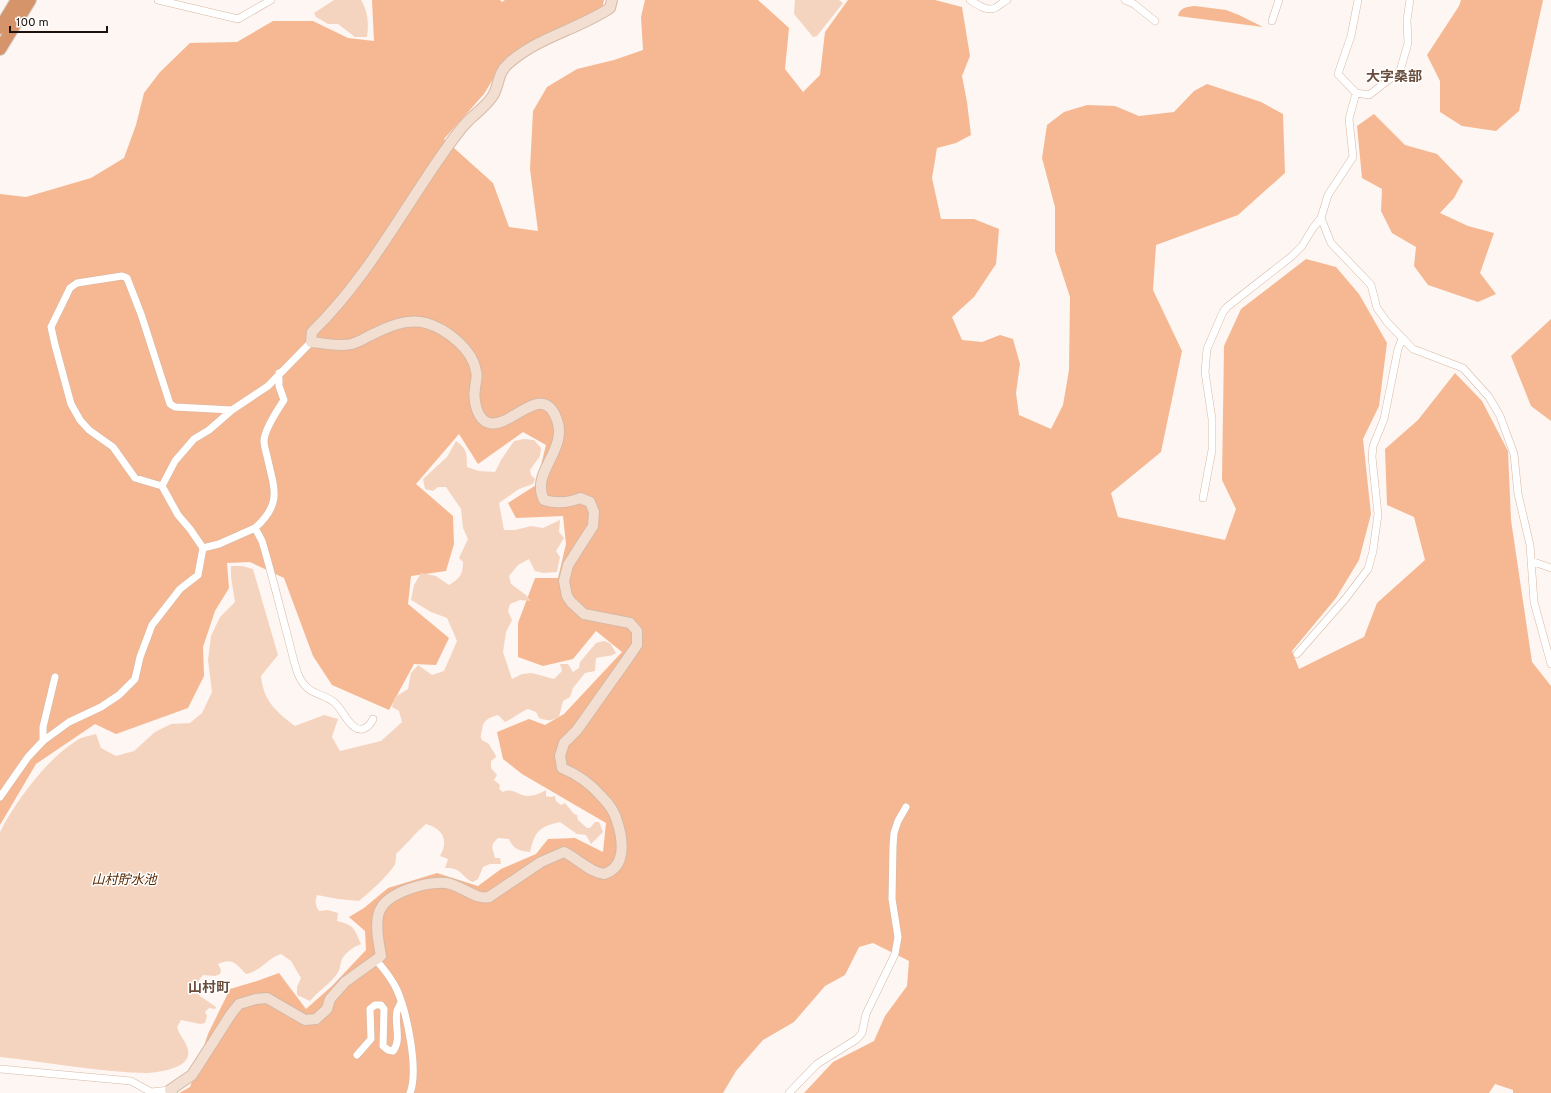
<svg xmlns="http://www.w3.org/2000/svg" width="1551" height="1093" font-family="Overpass,'Noto Sans JP',sans-serif">
  <style>
    .green { fill: #f5b892 }
    .water { fill: #f5d4bf }
    .lines { fill: none; stroke-linecap: round; stroke-linejoin: round }
    .street-casing { stroke: #d7b8a4; stroke-width: 8 }
    .secondary-casing { stroke: #d7b8a4; stroke-width: 12 }
    .highway-casing { stroke: #d6d4d3; stroke-width: 14 }
    .street { stroke: #fff; stroke-width: 7 }
    .secondary { stroke: #f3dfd2; stroke-width: 10 }
    .highway { stroke: #d6946a; stroke-width: 12 }
    .labels { text-anchor: middle; stroke-width: 3; stroke-linejoin: round; paint-order: stroke }
    .water-label { font-size: 13px; font-style: italic; fill: #5a2800; stroke: #fff }
    .quarter-label { font-size: 14px; font-weight: bold; fill: #684d3c; stroke: #fff }
  </style>
  <rect width="100%" height="100%" fill="#fdf6f2"/>
  <!-- green -->
  <path class="green" d="M372,0H500L502,2L505,0H604L602,9L501,66L484,94L444,139L493,183L509,227L538,231L530,169L533,111L547,87L577,69L614,60L643,50L641,17L645,0H758L789,28L785,69L803,92L820,75L825,32L848,0H935L962,7L970,56L962,76L967,102L971,135L956,143L937,148L932,178L941,219H974L999,229L996,264L974,297L952,317L962,340L982,342L1000,335L1013,339L1020,364L1016,393L1019,415L1051,429L1063,405L1069,370L1070,297L1055,251V207L1042,158L1047,125L1064,112L1087,105L1115,106L1139,116L1174,112L1194,91L1207,84L1261,102L1283,114L1285,173L1238,215L1156,245L1153,290L1182,351L1161,452L1111,493L1118,517L1225,540L1236,509L1222,480L1224,346L1241,309L1306,259L1336,267L1359,294L1387,343L1379,406L1363,439L1371,514L1359,560L1336,598L1292,651L1299,669L1364,637L1377,603L1425,560L1414,517L1387,505L1385,449L1418,420L1455,373L1482,401L1508,451L1511,520L1532,662L1551,686V1093H1513V1090L1495,1084L1489,1093H804L833,1062L874,1041L885,1016L907,986L909,961L873,943L859,947L845,975L825,986L794,1022L763,1040L736,1071L723,1093H179L190,1087L208,1034L230,989L257,981L279,973L306,1009L332,986L366,950L365,931L349,917L364,908L388,888L437,873L478,886L501,869L536,854L548,839L575,838L603,852L606,823L522,774L503,759L497,732L529,719L545,725L564,714L622,652L596,631L573,659L543,666L518,657V623L535,578H558L566,544L563,516L516,518L508,503L536,485L546,445L523,432L478,464L459,434L416,484L453,516L454,544L446,571L411,576L408,604L449,638L436,665L414,664L389,710L332,685L313,656L284,578L250,562L227,563L229,588L215,611L203,647L204,676L188,708L116,734L95,724L36,764L0,825V194L26,197L91,178L124,158L136,125L144,93L160,72L190,43L237,42L273,21H313L348,38L374,41Z
    M1461,0H1543L1519,111L1496,131L1462,126L1440,112V81L1427,55L1459,6Z
    M1195,6L1226,10L1239,15L1263,27L1178,16C1180,7 1187,7 1195,6Z
    M1374,114L1405,145L1437,154L1463,181L1454,198L1440,213L1468,226L1494,233L1480,273L1496,294L1478,302L1428,285L1414,266L1416,247L1392,233L1381,211L1382,189L1362,178L1357,126Z
    M1551,319V421L1531,406L1511,356Z"/>
  <!-- water -->
  <path class="water" d="M334,0H361C368,11 369,24 367,37H355L338,24H328L316,17L314,13Z
    M795,0H839L843,3L817,36L813,37L794,14Z
    M524,439L534,440L541,448L540,456L530,470L531,475L535,479L533,484L519,489L499,503L504,530H515L531,526L543,528L560,520L559,532L564,538L556,551L560,557L557,572L543,573L535,571L529,559L518,565L509,576L511,584L526,595L531,601L520,600L510,604L508,611L512,620L506,632L503,652L512,679L522,674L532,673L554,679L562,671L560,664H568L573,672L579,668L580,662L596,643L604,641L610,643L616,653C611,657 603,656 596,658L595,671L585,673L573,688L570,697L563,701L559,717C552,721 547,721 539,718L536,712L528,709C520,712 514,718 505,722L498,715C488,718 483,720 482,730C481,735 480,736 482,740L489,744C491,749 495,752 496,757L491,761V768L497,775L494,780L500,785L499,789L503,792C512,787 519,796 528,796C534,796 541,793 546,790V796L550,797L555,796L556,801L561,805L565,803L574,814L577,815L578,820L587,828H590L595,822H599L603,832L591,844L586,835L577,834L560,822C539,827 535,831 530,852C519,851 513,849 509,839L498,838C489,846 493,848 495,858H500L501,864H490L483,867L478,879L473,882C461,877 462,867 445,868L448,859L440,856C449,840 443,829 426,824C415,833 407,844 396,854C396,857 396,861 395,864C390,874 368,894 359,901L338,899L317,895C315,901 315,905 319,911L328,910L338,913L337,921C354,925 354,928 361,944C353,947 343,954 341,962C340,966 340,970 337,974C330,984 318,991 310,1001L297,995V987L301,978L291,961L281,954C268,958 261,971 246,974C236,964 233,957 218,964L221,970L220,974L215,976L203,975L199,980L198,991L200,996L216,1007L215,1009L209,1008L205,1012L207,1016L205,1023L200,1024L181,1020L177,1027C179,1037 194,1048 186,1060C180,1069 156,1073 146,1073C97,1072 48,1062 0,1057V832C15,802 47,759 76,741C81,737 89,736 96,734L101,748L116,756L134,751L155,732L171,724L190,723L202,713L212,692L208,660L211,636L220,617L235,602L231,577V566H242L253,569L278,655L261,676C263,700 276,712 295,726L324,715L338,719L332,737L340,751L381,741L402,722L399,711L392,707L395,697L408,689L411,673L418,665L432,675L444,671L457,641L447,618L431,612L411,600L414,585L421,573L436,576L449,585C459,579 463,575 463,562L459,558L468,539L463,528L461,509L446,487H438L433,491L425,489L423,479L447,457L456,441C467,449 467,453 467,467L479,471L495,472L501,460L514,441Z"/>
  <g class="lines">
    <defs>
      <path id="street" d="M158,0L238,19L271,0
        M970,0C976,4 987,12 995,8C999,6 1003,2 1007,0
        M1125,0L1134,4L1155,21
        M1358,0L1351,36L1338,74L1356,93L1369,95L1400,71L1408,43L1407,20L1410,0
        M1272,21L1279,0
        M1321,218L1331,243L1371,285L1377,308L1387,322L1413,349L1463,368L1489,397L1500,416L1514,454L1518,494L1530,545L1534,602L1551,664
        M162,486L175,461L194,439L209,430L232,410L268,386L311,342
        M1203,498L1212,450V419L1205,372L1207,349L1223,312L1227,307L1292,256L1302,246L1313,228L1321,218L1328,195L1353,157L1349,119L1356,93
        M255,528C283,503 274,489 267,456C266,452 264,446 264,441C264,431 278,409 284,400L279,386V373
        M203,548L219,544L255,528L262,541C271,571 278,600 286,630C290,644 293,660 298,674C307,696 322,692 335,703C343,710 351,732 363,729C368,727 371,724 373,719
        M1531,561L1551,568
        M1297,654L1346,598L1368,569L1373,551L1378,514L1372,457L1373,446L1384,419L1398,349L1402,339
        M43,741V727L55,677
        M0,797L28,757L43,741L69,722L101,707L119,695L135,679L140,657L152,625L180,589L198,575L203,548L190,529L178,515L162,486L135,478L113,447L89,430L80,420L71,404L55,345L51,327L70,288L77,283L122,276L127,278L141,314L170,404L175,407L232,410
        M376,960C384,969 392,979 397,990C407,1013 419,1070 410,1093
        M357,1055L371,1039L370,1009L375,1005H381L384,1009L383,1046L388,1050L393,1051C402,1040 394,1024 397,1011C398,1008 400,1005 401,1002
        M0,1069L131,1081L151,1092L170,1090
        M789,1093L817,1064L857,1039L862,1033L866,1014L895,954L898,937L892,899L893,846L894,833L898,821L906,807"/>
      <path id="secondary" d="M172,1093L170,1090L192,1075L231,1014L239,1004L256,999L267,998L305,1020L316,1019L327,1009L330,999L345,982L381,956C379,945 374,922 380,910C388,892 427,881 446,883C461,885 475,900 489,897L541,862L564,852C577,858 589,872 604,874C627,867 623,839 617,821C615,813 608,803 602,797C591,784 579,775 562,768L560,756L564,743L577,730L628,658L637,645V631L630,623L584,614L571,602L567,596L564,581L568,565L593,526L594,512L590,502L580,498C568,503 557,504 544,500C530,472 568,451 557,420C543,379 511,429 489,423C477,420 473,400 475,389C475,383 478,378 476,371C473,350 447,329 426,323C406,318 387,327 369,336C364,339 358,342 352,344C339,347 324,343 311,342L312,332C369,277 405,205 451,142C456,135 462,127 468,121C476,113 486,106 492,97C500,86 496,74 509,63C538,37 579,29 610,8L612,0"/>
      <path id="highway" d="M0,28L17,0
        M0,49L30,0"/>
    </defs>
    <!-- street casing -->
    <use href="#street" class="street-casing"/>
    <!-- secondary casing -->
    <use href="#secondary" class="secondary-casing"/>
    <!-- highway casing -->
    <use href="#highway" class="highway-casing"/>
    <!-- street -->
    <use href="#street" class="street"/>
    <!-- secondary -->
    <use href="#secondary" class="secondary"/>
    <!-- highway -->
    <use href="#highway" class="highway"/>
  </g>
  <g class="labels">
    <!-- water labels -->
    <g class="water-label">
      <text x="124" y="884">山村貯水池</text>
    </g>
    <!-- quarter labels -->
    <g class="quarter-label">
      <text x="1394" y="81">大字桑部</text>
      <text x="209" y="992">山村町</text>
    </g>
  </g>
  <!-- scale -->
  <path d="M10 26v6h97v-6" fill="none" stroke="#1d120b" stroke-width="2"/>
  <text x="16" y="26" font-size="12" fill="#1d120b" stroke="#ffffff" stroke-width="3" paint-order="stroke">100 m</text>
</svg>
